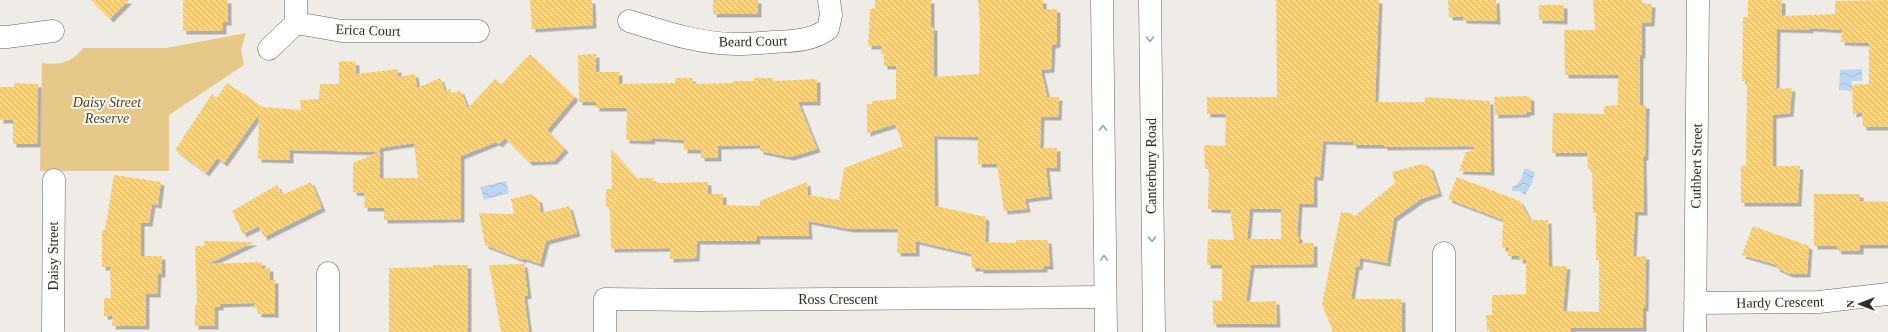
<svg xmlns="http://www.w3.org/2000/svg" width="1888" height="332" font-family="'Times New Roman',serif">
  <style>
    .park { fill: #e6c888 }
    .water { fill: url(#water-waves) }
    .building { fill: url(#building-back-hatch); fill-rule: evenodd; filter: url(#shadow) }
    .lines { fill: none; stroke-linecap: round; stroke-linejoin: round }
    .minor-casing { stroke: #66645f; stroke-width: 23 }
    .major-casing { stroke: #66645f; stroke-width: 23 }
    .minor { stroke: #fff; stroke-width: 22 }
    .major { stroke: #fff; stroke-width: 22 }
    .oneway { stroke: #a1a0a0 }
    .labels { text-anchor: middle; stroke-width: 4; stroke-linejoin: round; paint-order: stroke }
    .street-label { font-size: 14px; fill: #2e2d2b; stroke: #fcfaf5 }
    .park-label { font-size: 14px; font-style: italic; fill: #4f3e18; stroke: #fcfaf5 }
  </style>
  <defs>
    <pattern id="water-waves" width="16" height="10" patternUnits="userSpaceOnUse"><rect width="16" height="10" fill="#bdd7f2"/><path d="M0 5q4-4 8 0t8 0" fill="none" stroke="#a3b9d0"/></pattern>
    <pattern id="building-back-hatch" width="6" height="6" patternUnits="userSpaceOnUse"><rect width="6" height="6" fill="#fcd379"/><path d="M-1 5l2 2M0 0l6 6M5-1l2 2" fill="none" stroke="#d8b569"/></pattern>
    <filter id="shadow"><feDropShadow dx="3.5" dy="3.5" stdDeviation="0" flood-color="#0004"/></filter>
  </defs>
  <rect width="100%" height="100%" fill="#efece7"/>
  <!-- park -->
  <path class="park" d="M246,33L241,50L244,65L169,115V171H40L42,63C59,65 72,63 83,48H166Z"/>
  <!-- water -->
  <path class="water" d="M1862,69V81H1852V91L1839,90L1840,70Z
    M1525,168L1535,172L1532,183L1525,195L1519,191H1512V186H1515L1520,181Z
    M506,181L509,193L484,200L480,187Z"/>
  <!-- building -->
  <path class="building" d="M91,0H129L110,19Z
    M183,0H228V22H223V31H183Z
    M530,0H592L593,25L532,29Z
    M713,0H758V14H713Z
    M875,0H931V27H934V77L979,74L980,24L978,0H1043V9H1057V44L1052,45L1051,69L1041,70L1047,97H1059L1058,117H1041L1040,148H1057V168H1046L1049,196L1025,199L1027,209L1004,211L997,164H978V137L934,136L935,206L986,217L985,242L1016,243V240H1048L1050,266H1044V269L980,270V268H972L971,254L916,241V253H897L898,229H850L808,221L809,236H757V241H697L696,258L670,259V248L611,249L610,207H606V189H612L611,149L636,178H653V183L708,182V194H723V205L760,206V201L807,182L808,195L839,200L844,168L903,146L895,124L867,133V104H872V101L896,99V66H884V54H881V46H868L870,9L875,8Z
    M1276,0H1379L1375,102H1425V97L1490,101L1491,172L1459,171L1466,152L1475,150L1474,147L1469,146L1384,147V145H1353V142L1323,141L1320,177H1314V204H1299L1297,236H1299V243H1314V264L1251,265L1246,302L1276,301L1277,324H1213V300L1222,301V265H1207L1208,239L1234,240L1230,210L1208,209L1209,169H1205L1204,145L1225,146L1226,114H1207V97H1277ZM1250,209H1281V239H1247Z
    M1448,0H1496L1497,21L1463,20V17H1449Z
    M1593,0H1642V4H1652L1651,23H1642V55H1640V105H1646L1645,157H1643L1644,212H1635L1633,257L1646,256L1645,308H1643V328H1571V332H1491V330H1487L1486,315H1492V295L1526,294V260H1519V256H1508V248H1502L1503,220L1448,199L1457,177L1520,201L1530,220H1548L1549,266H1567L1563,311L1599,312V260H1596V213H1593L1592,169H1588L1587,153H1552L1553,113L1604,114V106L1618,105V75H1565L1564,30H1595Z
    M1748,0H1782V16L1835,14V1L1888,0V127H1863L1862,112L1853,114L1852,85L1869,84V43L1841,42L1842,30L1810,28V30L1777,29L1776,89L1792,88L1790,113L1773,115V166H1800L1798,203H1741V166H1746L1747,81H1742L1743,17H1748Z
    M1539,5H1564V21L1539,20Z
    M530,54L575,97L547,130L565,149L554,161L529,162L505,138L499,144L496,142L461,156V219L384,220V208H364L365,193L353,192V163L379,152L290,150V160L258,159L259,114L224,163L217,158L206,173L175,150L212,94L217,98L227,83L263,107L301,110L300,100L319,99L320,84H339V61L356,62V74L398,69V77L415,74L417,88L440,78L445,91L450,89L452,94L460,90L468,108L495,79L501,85ZM414,143L418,178H380V148Z
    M596,54V72H619V84L675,83V78H692L693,84L733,83V81H754V78H773V81L817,79V102H798L817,149L790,157L760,151V145L718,146V158H701V150H684V140L652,138L651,141L626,140L627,108H596V102H579L578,55Z
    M14,83L38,84L37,144H13V120H0V87H14Z
    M1527,96L1531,98V112H1527L1526,114L1495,115L1494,97Z
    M1422,164L1430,167L1439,193L1421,199L1394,218L1387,263L1360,258L1359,267L1356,266L1351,299H1402V332H1333L1322,304L1341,212L1350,213L1355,216L1395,183L1392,172Z
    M114,175L161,182L158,205L152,204L149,223H141V256H162V274H158L157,294H146V326H112L113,316H104V298H111L110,267H102V230H105Z
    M311,182L322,208L264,237L259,226L243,234L232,211L277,185L282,195Z
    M531,194L539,200L541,213L569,206L577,233L546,241L540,264L523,258V260L485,245L479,213L514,214L511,199Z
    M1814,194H1860V201L1888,202V245H1860V251H1838L1837,246H1814Z
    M1753,226L1809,246L1807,274H1790L1776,268L1777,265L1742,255Z
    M204,241L254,242L208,264L262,262V268H270V280H275V314H258V308H254V303L220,304V307H215V326H195V305H197L195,246H204Z
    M524,264L528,295L524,296L529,332H501L489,265Z
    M433,265H468V332H389V268L433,267Z"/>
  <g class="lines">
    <defs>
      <path id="minor" d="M629,21C664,32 700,44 736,44C748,44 761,43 773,42C792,41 812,41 828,29L831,15L829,0
        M296,23V0
        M0,37H7L53,31
        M269,49L296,23L342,31H478
        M1444,253V332
        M328,273V332
        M1695,303L1819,302L1888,294
        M53,332L54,180
        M605,332V299L701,300L1104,297
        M1695,332L1698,0"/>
      <path id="major" d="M1102,0L1106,332
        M1150,0L1154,332"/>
    </defs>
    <!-- minor casing -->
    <use href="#minor" class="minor-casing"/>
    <!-- major casing -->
    <use href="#major" class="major-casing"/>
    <!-- minor -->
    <use href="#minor" class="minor"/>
    <!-- major -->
    <use href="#major" class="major"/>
  </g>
  <!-- one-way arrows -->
  <defs><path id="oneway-chevron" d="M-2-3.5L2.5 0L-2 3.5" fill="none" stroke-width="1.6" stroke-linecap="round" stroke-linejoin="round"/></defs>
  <g class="oneway">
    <use href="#oneway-chevron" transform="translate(1150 39) rotate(89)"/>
    <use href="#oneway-chevron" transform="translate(1103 128) rotate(-90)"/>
    <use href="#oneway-chevron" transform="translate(1152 239) rotate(89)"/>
    <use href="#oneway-chevron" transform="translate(1104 258) rotate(-90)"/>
  </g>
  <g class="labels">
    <!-- street labels -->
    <g class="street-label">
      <text transform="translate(368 30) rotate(2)" y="5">Erica Court</text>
      <text transform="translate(753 41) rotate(-1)" y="5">Beard Court</text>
      <text transform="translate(1151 166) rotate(-90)" y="5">Canterbury Road</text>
      <text transform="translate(1696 166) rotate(-89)" y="5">Cuthbert Street</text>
      <text transform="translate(53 256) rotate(-90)" y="5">Daisy Street</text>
      <text x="838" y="304">Ross Crescent</text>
      <text transform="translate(1780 302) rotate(-1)" y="5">Hardy Crescent</text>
    </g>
    <!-- park labels -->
    <g class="park-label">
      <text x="107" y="107">Daisy Street<tspan x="107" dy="16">Reserve</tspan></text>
    </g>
  </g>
  <!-- north arrow -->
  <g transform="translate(1860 304) rotate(270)" stroke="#fcfaf5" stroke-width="3" paint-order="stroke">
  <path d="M0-3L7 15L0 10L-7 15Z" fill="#2e2d2b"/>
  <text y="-6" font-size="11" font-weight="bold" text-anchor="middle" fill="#2e2d2b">N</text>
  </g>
</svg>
